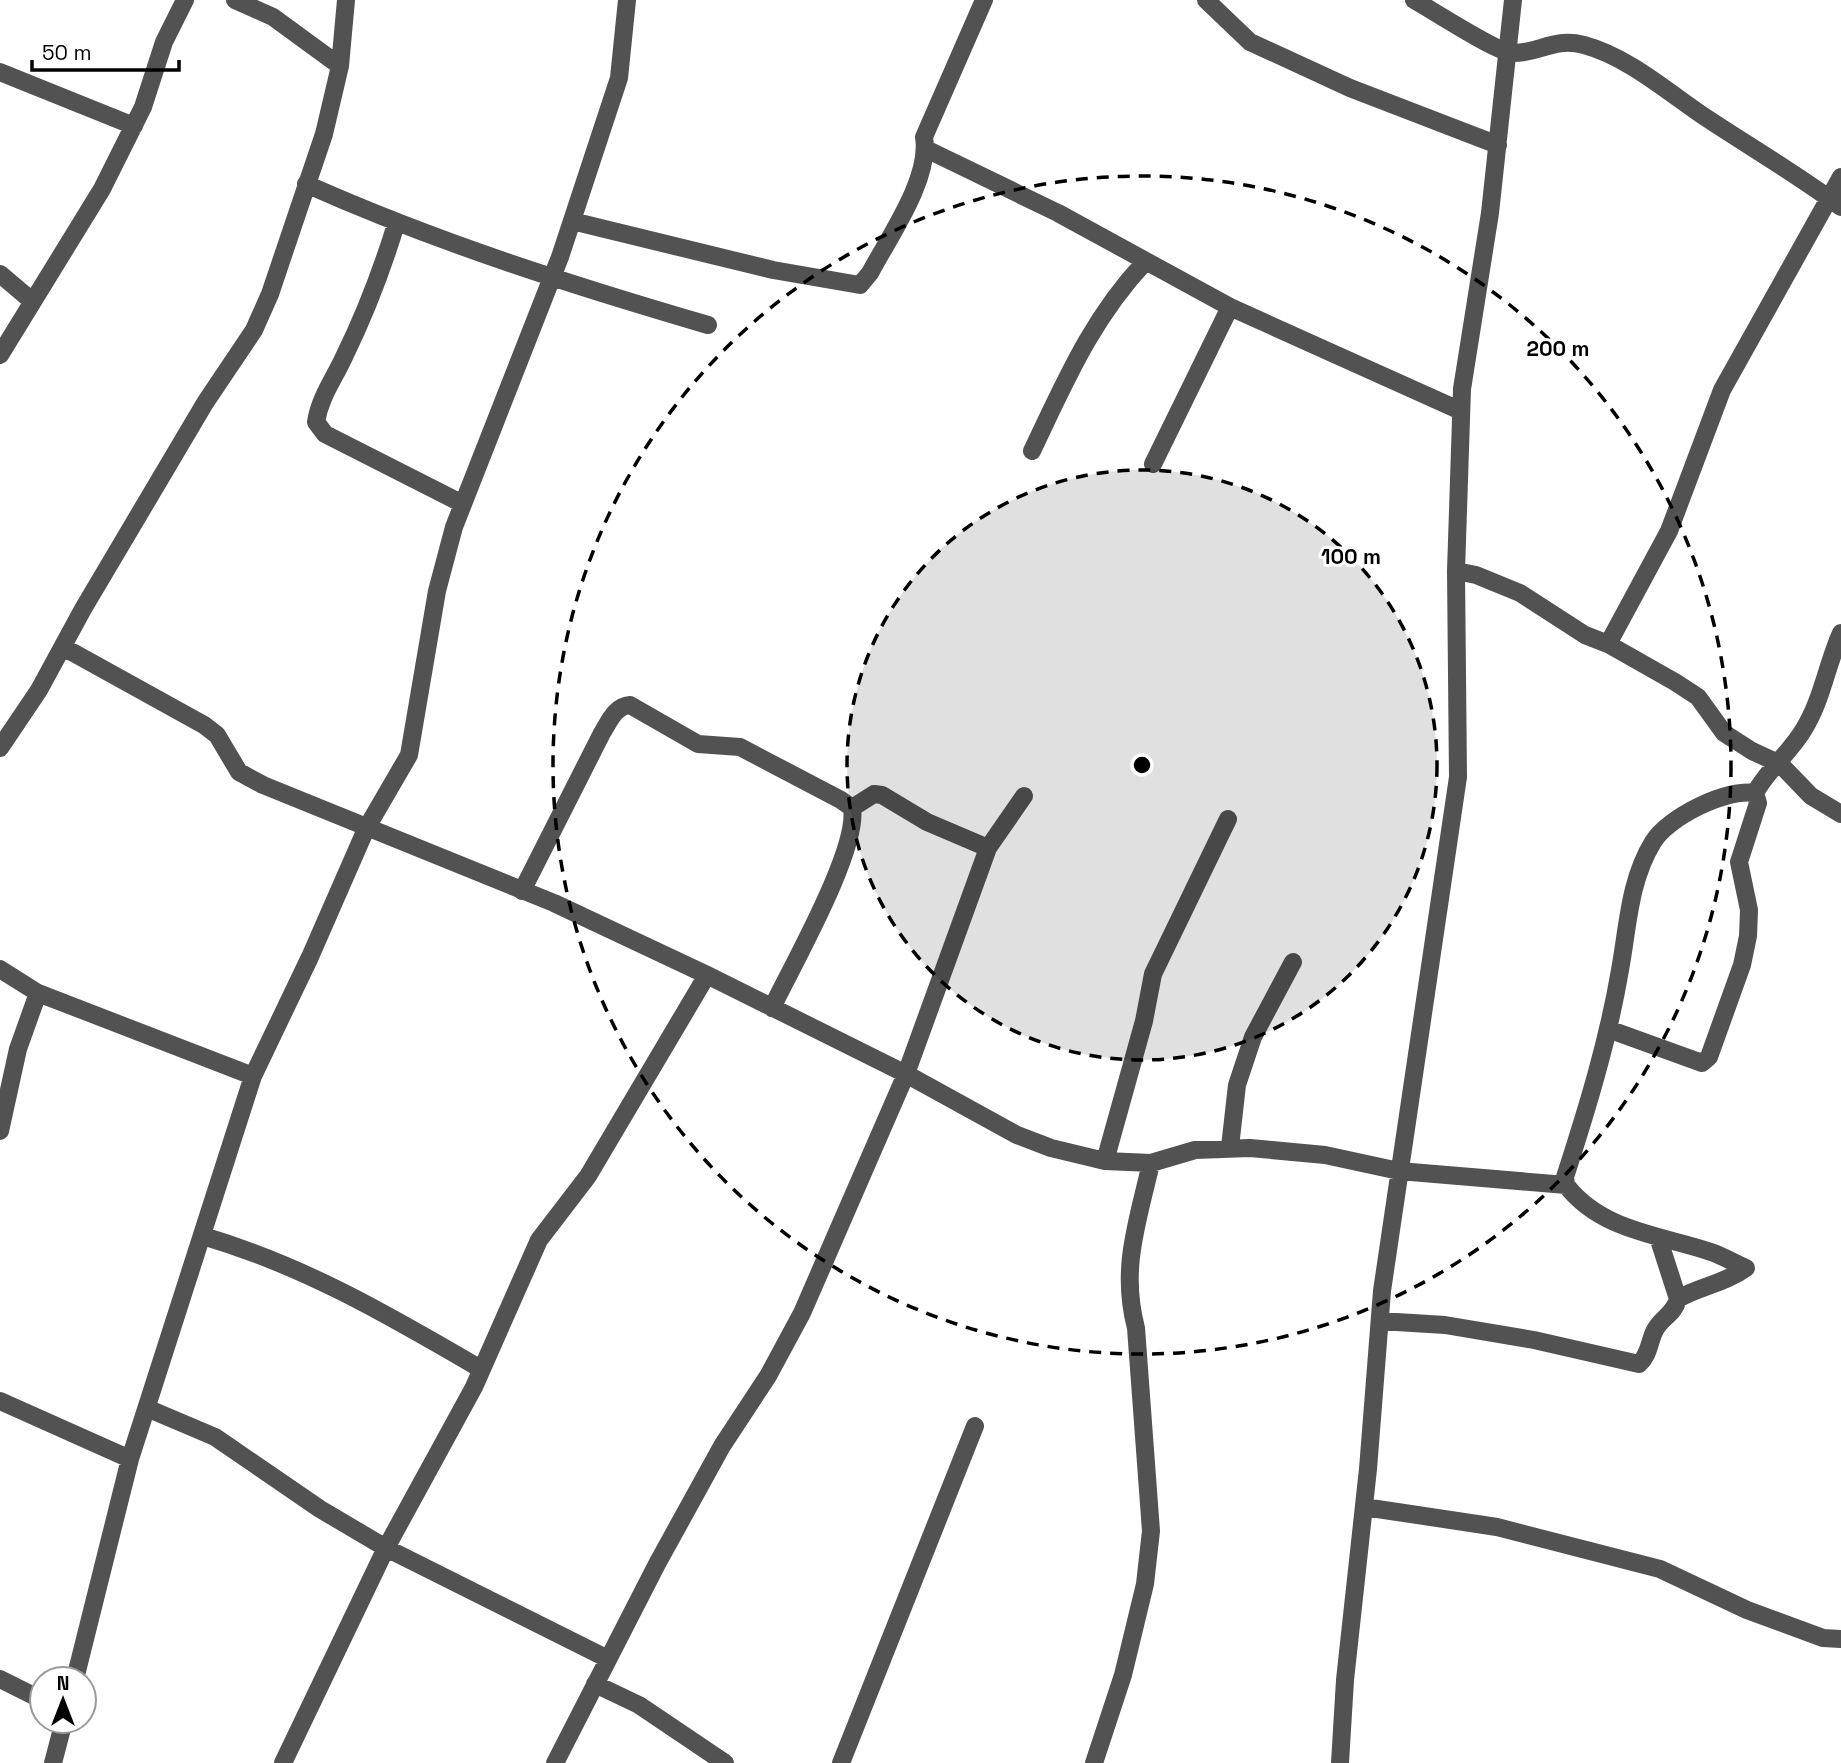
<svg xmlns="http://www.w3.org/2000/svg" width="1841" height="1763" font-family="'Space Grotesk',sans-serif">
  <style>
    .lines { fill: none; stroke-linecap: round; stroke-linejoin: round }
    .minor { stroke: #525252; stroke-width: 18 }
    .ring { fill: none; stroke: #000; stroke-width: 3.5; stroke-dasharray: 12 9 }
    .centre { fill: #000; stroke: #fff; stroke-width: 3.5 }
    .ring-label { font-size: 21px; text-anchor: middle; font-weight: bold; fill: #000; stroke: #fff; stroke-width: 6; stroke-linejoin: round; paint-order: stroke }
  </style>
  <rect width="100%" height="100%" fill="#fff"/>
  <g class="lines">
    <!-- minor -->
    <path class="minor" d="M235,0L273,17L340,66
      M1206,0L1250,42L1350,88L1498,145
      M1414,0C1432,10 1496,52 1512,53C1539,54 1553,37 1584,45C1629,57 1670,94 1708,119C1752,148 1798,175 1841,207
      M0,72L134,126
      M926,149L1058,213L1230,307L1461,411
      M306,184C436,242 571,285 708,325
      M572,221L773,270L860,285L870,273C889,237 931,178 924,137L984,0
      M396,224C382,270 365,314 344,357C334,379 320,397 316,422L325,434L463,504
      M0,274L32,301
      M0,355L102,189L143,107L164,42L185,0
      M1032,451C1065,382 1092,318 1145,262
      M1153,464L1230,307
      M1456,571L1476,575L1520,593L1585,635L1608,644L1675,682L1698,697L1724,733L1752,751L1780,764L1811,796L1841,814
      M1608,644L1669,531L1722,390L1841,177
      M63,647L204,725L217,735L239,772L263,785L554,903L707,975L906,1074L1017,1135L1051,1148L1105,1161L1151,1163L1195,1150L1250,1148L1325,1155L1399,1171L1566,1185
      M0,748L39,690L83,609L205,403L254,330L270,294L324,134L340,66L346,0
      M852,808L874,794L882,795L927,822L988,848
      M522,891L602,733C609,722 615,706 630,705L698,744L740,747L841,800L852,808C859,849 792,966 772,1008
      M0,969L38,993L253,1076
      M1608,1029L1702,1063L1709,1057L1742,965L1748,936L1749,910L1739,862L1758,803L1755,793
      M0,1131L18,1049L38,993
      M1230,1147L1237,1085L1253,1037L1293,962
      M1105,1161L1144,1021L1153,974L1228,819
      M203,1236C305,1266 390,1316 481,1369
      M1678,1299C1700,1286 1724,1284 1746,1268C1734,1263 1723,1256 1711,1252C1661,1235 1601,1231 1566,1185L1565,1177C1587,1109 1608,1041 1620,970C1628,927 1629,881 1653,842C1668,817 1727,788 1755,793C1768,769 1790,753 1804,729C1822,700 1827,664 1841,633
      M1380,1321L1445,1325L1534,1340L1639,1364C1649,1355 1649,1343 1654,1332C1660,1318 1674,1315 1678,1299L1659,1240
      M0,1401L130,1459
      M149,1409L215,1437L320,1509L386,1548L608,1659
      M1364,1507L1497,1527L1660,1569L1747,1610L1823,1638L1841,1639
      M0,1679L42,1700
      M75,1679L130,1459L253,1076L310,957L366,829L409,755L437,591L454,527L560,257L619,78L627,0
      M595,1684L639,1705L725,1763
      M53,1763L64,1721
      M283,1763L386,1548L474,1387L539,1240L588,1176L707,975
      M555,1763L657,1564L722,1446L768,1376L802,1313L906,1074L988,848L1024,796
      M841,1763L975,1426
      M1094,1763L1123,1675L1145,1584L1151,1531L1136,1328C1120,1268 1138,1221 1151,1163
      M1340,1763L1345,1680L1368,1469L1382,1291L1458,777L1456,571L1462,389L1490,213L1513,0"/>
  </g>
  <!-- distance rings -->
  <circle cx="1142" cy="765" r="295" fill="#000" fill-opacity=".12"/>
  <g class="ring">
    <circle cx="1142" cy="765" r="295"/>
    <circle cx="1142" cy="765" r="589"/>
  </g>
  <circle cx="1142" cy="765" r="10" class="centre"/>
  <g class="ring-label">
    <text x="1558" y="356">200 m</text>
    <text x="1351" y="564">100 m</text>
  </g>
  <!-- north arrow -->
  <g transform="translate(63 1700)"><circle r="33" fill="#ffffff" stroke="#999999" stroke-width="2"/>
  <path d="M0-5L12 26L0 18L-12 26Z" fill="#000000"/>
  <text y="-10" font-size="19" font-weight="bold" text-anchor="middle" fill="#000000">N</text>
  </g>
  <!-- scale -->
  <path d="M32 60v10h147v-10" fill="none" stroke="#000000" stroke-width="3.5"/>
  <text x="42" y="60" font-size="21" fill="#000000" stroke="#ffffff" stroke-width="5" paint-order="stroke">50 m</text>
</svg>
